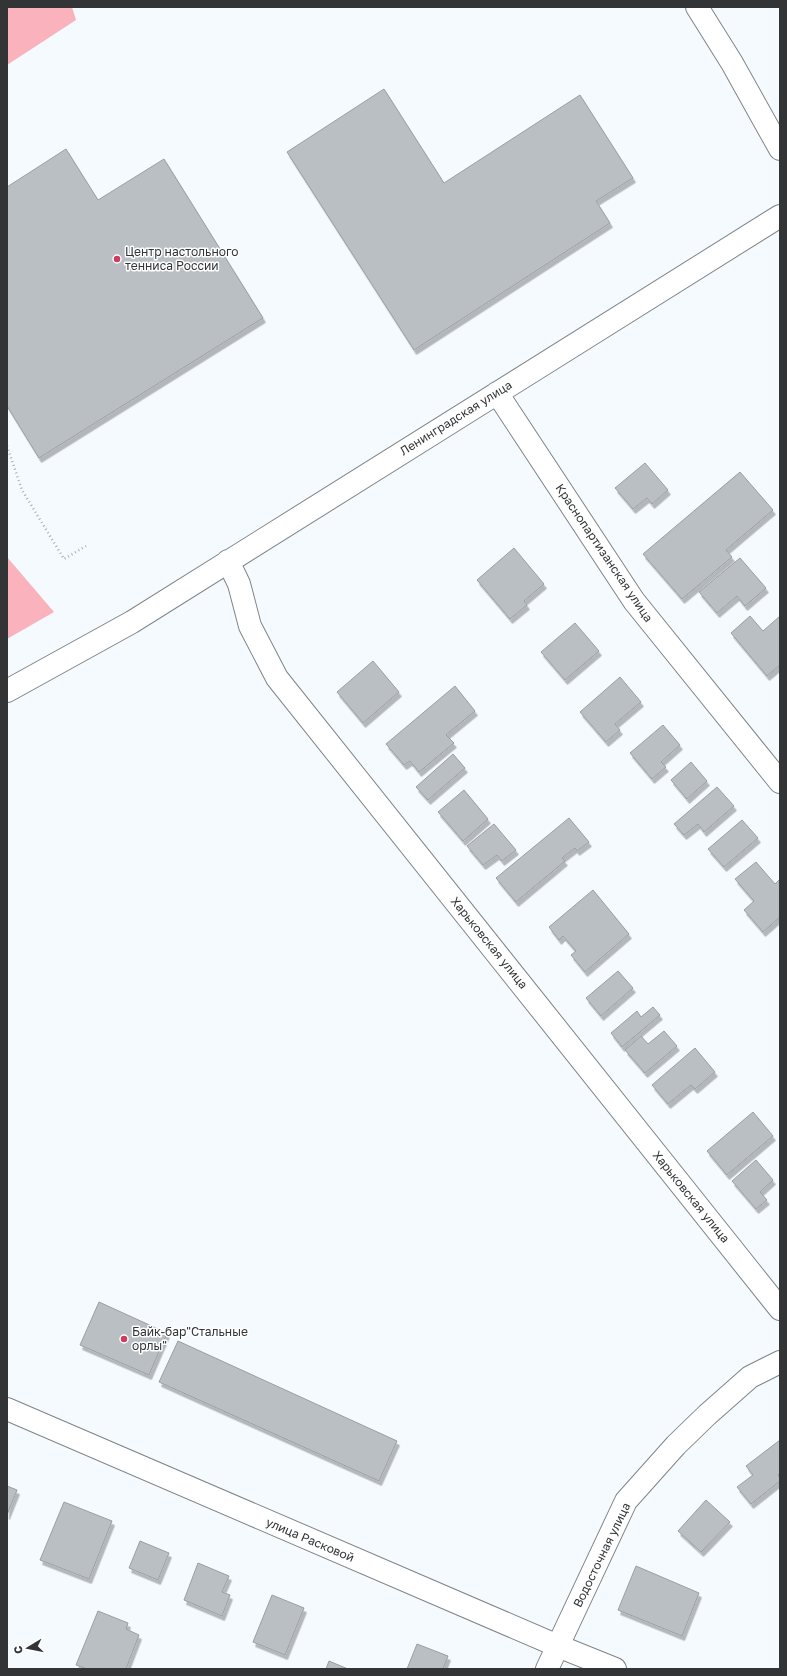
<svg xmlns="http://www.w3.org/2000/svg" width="787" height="1676" font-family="'Golos Text',sans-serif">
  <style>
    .green { fill: #fab3bc }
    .building { fill: #b9bfc3; stroke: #999fa3; filter: url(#shadow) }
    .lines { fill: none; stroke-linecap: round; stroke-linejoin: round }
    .minor-casing { stroke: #7f8589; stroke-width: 24 }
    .path { stroke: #abafb3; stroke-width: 2.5; stroke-dasharray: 1 3; stroke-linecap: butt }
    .minor { stroke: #fff; stroke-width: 22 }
    .poi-dot { fill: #cb3c5d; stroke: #fff; stroke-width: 1.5 }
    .labels { text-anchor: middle; stroke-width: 3; stroke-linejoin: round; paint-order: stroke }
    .poi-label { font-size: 12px; fill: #323436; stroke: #fff; text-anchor: start }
    .street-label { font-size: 12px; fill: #323436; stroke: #fff }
  </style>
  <defs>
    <filter id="shadow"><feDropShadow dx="2.5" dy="4.5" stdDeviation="0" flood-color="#0004"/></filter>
  </defs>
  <rect width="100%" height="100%" fill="#f4fafe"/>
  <!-- green -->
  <path class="green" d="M7,7H72L76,20L7,65Z
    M7,557L54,612L7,639Z"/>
  <!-- building -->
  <path class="building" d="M384,89L444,183L580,95L633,178L596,201L610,223L414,350L287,152Z
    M66,149L98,200L164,159L263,318L39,458L7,406V187Z
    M645,463L668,490L652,504L647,498L633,509L615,488Z
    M740,472L773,510L726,550L732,557L682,599L643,554Z
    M514,548L544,584L524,601L527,605L510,619L477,580Z
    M740,558L766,588L745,606L737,596L717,613L699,592Z
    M750,616L763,631L780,616V665L767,676L731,633Z
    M575,623L599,651L565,680L541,652Z
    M373,661L399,692L363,723L337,692Z
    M620,677L641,702L615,724L620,730L606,742L580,712Z
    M455,686L475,711L446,735L454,743L419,772L410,761L404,765L386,744Z
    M663,725L680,745L661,762L666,767L652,779L630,753Z
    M453,754L465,768L428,800L416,787Z
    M691,762L707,781L687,799L671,780Z
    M717,787L734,806L704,832L698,824L684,835L674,824Z
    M464,790L488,819L463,841L438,812Z
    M569,818L589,842L577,851L575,848L562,858L565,861L516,902L496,878Z
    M742,820L758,838L724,867L708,849Z
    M494,824L516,850L502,861L497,855L483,865L467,846Z
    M756,862L775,884L780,879V917L763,932L744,910L754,901L735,879Z
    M593,890L629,934L585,972L571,955L576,951L563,936L559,940L549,927Z
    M618,971L633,988L601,1016L586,998Z
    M653,1007L660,1015L622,1047L611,1033L637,1011L641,1017Z
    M664,1031L677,1046L645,1073L625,1050L641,1036L648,1044Z
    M695,1048L715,1072L695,1089L691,1085L668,1104L652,1085Z
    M753,1112L773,1136L727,1175L707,1151Z
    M756,1160L773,1180L760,1192L767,1200L756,1209L732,1181Z
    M99,1302L167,1333L149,1375L80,1345Z
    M178,1341L397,1441L379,1481L159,1382Z
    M780,1440V1473L778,1475L780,1478V1481L751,1504L737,1487L753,1475L746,1466Z
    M7,1486L17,1490L7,1515Z
    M706,1500L730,1522L701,1552L678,1531Z
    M64,1502L112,1521L89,1579L40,1560Z
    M140,1541L169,1553L158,1580L129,1568Z
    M198,1563L229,1576L222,1592L230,1595L222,1616L184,1600Z
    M636,1566L699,1593L682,1636L618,1610Z
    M272,1595L304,1608L285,1655L253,1642Z
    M98,1611L128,1623L126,1629L139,1635L126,1669H87L76,1665Z
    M417,1644L448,1656L443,1669H407Z
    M329,1661L348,1669H326Z"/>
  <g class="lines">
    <defs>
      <path id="minor" d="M697,7L732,63L780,149
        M497,393L634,601L780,782
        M228,561L239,584L250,626L277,678L780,1309
        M7,691L132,622L780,216
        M7,1409L558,1646L615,1669
        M547,1669L626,1501L676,1445L707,1415L750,1377L780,1362"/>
    </defs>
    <!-- minor casing -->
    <use href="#minor" class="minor-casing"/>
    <!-- path -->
    <path class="path" d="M7,446L22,490L64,559L86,546"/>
    <!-- minor -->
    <use href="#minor" class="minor"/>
  </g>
  <!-- markers -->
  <g class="poi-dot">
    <circle cx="117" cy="259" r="4"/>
    <circle cx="124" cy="1339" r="4"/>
  </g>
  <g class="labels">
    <!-- poi labels -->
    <g class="poi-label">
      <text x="125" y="256">Центр настольного<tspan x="125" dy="14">тенниса России</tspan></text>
      <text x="132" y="1336">Байк-бар"Стальные<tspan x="132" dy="14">орлы"</tspan></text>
    </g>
    <!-- street labels -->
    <g class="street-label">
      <text transform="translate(456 418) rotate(-32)" y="4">Ленинградская улица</text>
      <text transform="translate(604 553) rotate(56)" y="4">Краснопартизанская улица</text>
      <text transform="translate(489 943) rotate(51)" y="4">Харьковская улица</text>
      <text transform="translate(691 1197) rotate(51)" y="4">Харьковская улица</text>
      <text transform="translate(310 1540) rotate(23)" y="4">улица Расковой</text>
      <text transform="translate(602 1555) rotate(-64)" y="4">Водосточная улица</text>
    </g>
  </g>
  <!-- border -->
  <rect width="787" height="1676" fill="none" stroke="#323436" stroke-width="16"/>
  <!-- north arrow -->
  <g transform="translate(28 1648) rotate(260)" stroke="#ffffff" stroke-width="3" paint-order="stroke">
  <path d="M0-3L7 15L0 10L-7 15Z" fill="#323436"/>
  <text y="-6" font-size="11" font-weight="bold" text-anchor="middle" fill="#323436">С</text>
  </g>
</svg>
